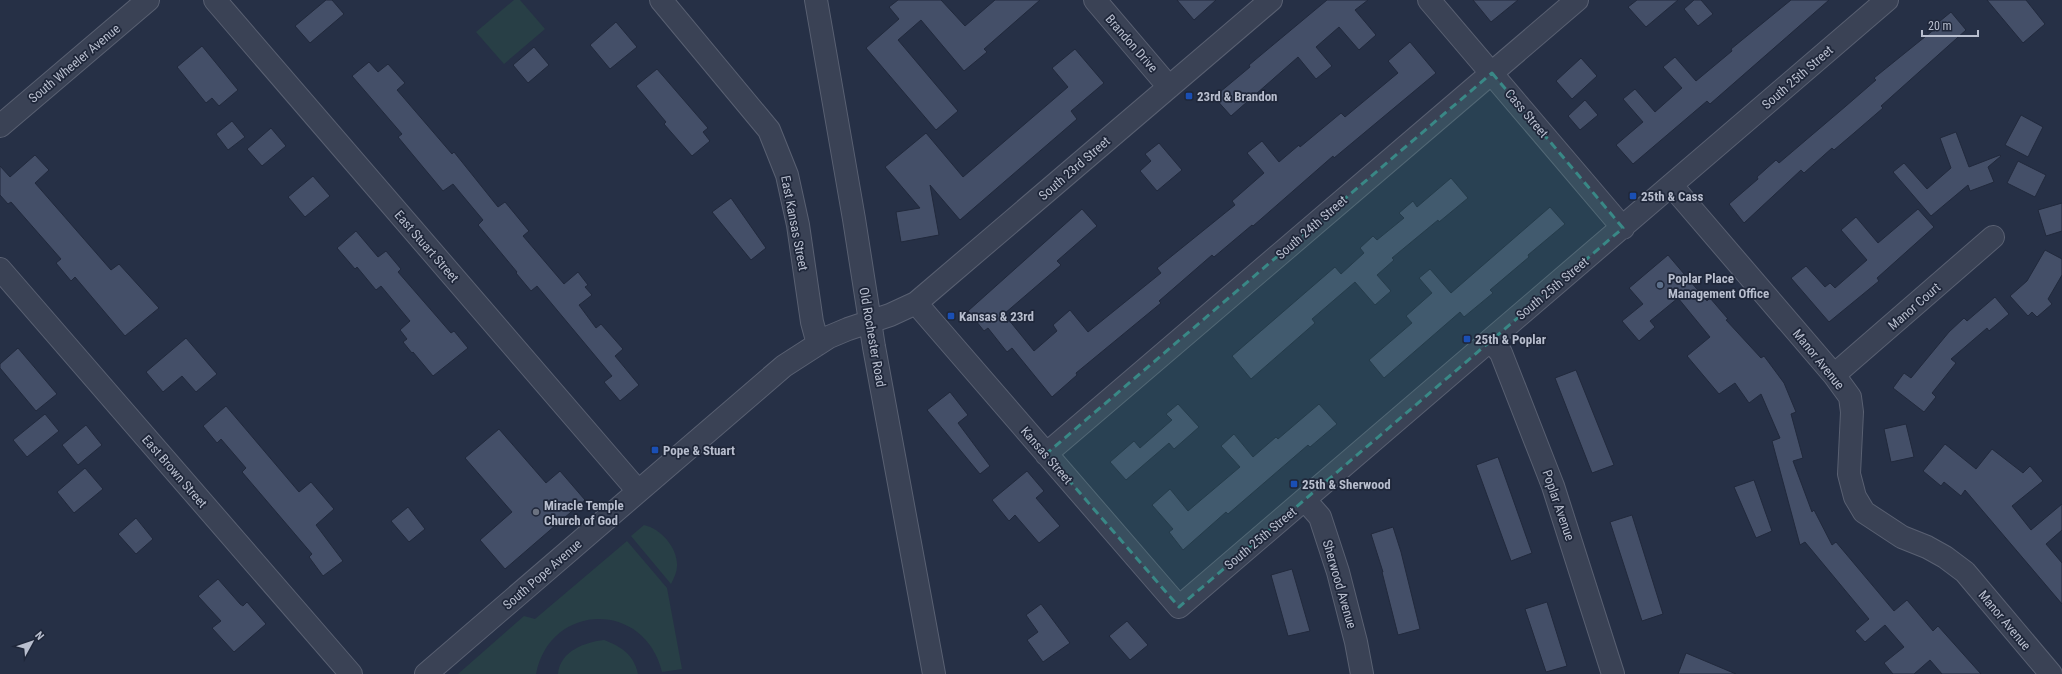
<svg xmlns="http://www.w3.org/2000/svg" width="2062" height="674" font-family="'Roboto Condensed',sans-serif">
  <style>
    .green { fill: #283f46 }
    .building { fill: #444f68; stroke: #21293c }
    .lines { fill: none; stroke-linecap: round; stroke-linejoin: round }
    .minor-casing { stroke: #596072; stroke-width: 24 }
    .minor { stroke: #3a4255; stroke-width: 22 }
    .marked { fill: #398886; fill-opacity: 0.2; stroke: #398886; stroke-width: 3; stroke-dasharray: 8 5; stroke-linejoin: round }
    .transit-dot { fill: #1a4fb4; stroke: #1f273a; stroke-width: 1.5 }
    .service-dot { fill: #5c6f8a; stroke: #1f273a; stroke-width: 1.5 }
    .worship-dot { fill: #6b7280; stroke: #1f273a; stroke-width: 1.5 }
    .labels { text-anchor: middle; stroke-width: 3.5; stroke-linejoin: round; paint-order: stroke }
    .street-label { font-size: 13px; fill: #b8bece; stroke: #1f273a }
    .poi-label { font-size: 13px; font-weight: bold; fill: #b8bece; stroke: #1f273a; text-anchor: start }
  </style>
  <rect width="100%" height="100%" fill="#263046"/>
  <!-- green -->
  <path class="green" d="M514,0H520L545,29L504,64L476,32Z
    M644,525C661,529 678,548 677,566C677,572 674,578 671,584L631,536Z
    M627,541L667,588L682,669L662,672C645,600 550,602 536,674H458L524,616L535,619Z
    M604,640C622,647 634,655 638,674H558C560,651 585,642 604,640Z"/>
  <!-- building -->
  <path class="building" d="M326,0H332L344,14L310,43L295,26Z
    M898,0H941L965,26L995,0H1040L984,49L987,52L964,71L921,20L898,40L958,111L936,130L866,48L899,19L889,7Z
    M1177,0H1216L1194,20Z
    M1327,0H1368L1355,10L1376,35L1359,50L1339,27L1316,47L1332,66L1316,79L1298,57L1231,116L1214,97L1250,67L1249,65Z
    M1473,0H1518L1491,22Z
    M1637,0H1678L1646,27L1628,7Z
    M1694,0H1701L1713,14L1698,26L1684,9Z
    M1791,0H1829L1710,104L1707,101L1633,164L1616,145L1643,122L1623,99L1635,89L1655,112L1682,88L1663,67L1675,57L1696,81L1732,51L1731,49Z
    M1987,0H2026L2045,24L2023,43Z
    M1951,12L1966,30L1881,106L1883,108L1854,133L1834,150L1832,148L1804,173L1801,170L1744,223L1729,204L1758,179L1757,177L1776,160L1779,163L1846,106L1876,80L1874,78L1936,28L1934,26Z
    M616,22L637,47L610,69L590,45Z
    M1410,42L1436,73L1334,158L1333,156L1253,226L1252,225L1214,257L1212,255L1159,301L1161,303L1076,373L1077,375L1052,397L1012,348L1007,352L988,328L984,331L968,311L1082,209L1097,226L1057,261L1061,265L1004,314L1034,351L1057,331L1053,325L1070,310L1088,332L1161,273L1157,268L1235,205L1232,201L1264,173L1247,153L1262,141L1279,162L1299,145L1300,147L1341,113L1345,117L1398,73L1388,61Z
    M202,46L238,90L219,106L212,98L206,103L177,67Z
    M534,47L549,65L528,83L513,65Z
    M1075,49L1104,83L1071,111L1077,119L960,220L930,185L939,235L901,242L896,212L920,208L885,167L926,133L963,177L1068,87L1052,68Z
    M1581,58L1597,76L1572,99L1556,81Z
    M369,62L378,72L388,64L405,83L397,90L452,154L454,152L498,207L505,202L529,231L523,236L564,284L578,272L588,285L585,287L592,295L579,305L596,328L601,324L623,349L615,356L639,385L620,401L604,382L612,376L537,286L531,291L516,273L517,272L478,225L483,220L453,184L443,191L398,137L402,134L352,76Z
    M657,69L708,128L703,132L710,141L692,156L664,124L666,122L636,86Z
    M1585,100L1598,115L1580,130L1568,116Z
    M2021,115L2043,127L2028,157L2005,145Z
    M232,121L245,137L228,150L216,134Z
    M271,128L286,146L262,166L247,149Z
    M1956,132L1969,167L2000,155L2001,156L1988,167L1994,182L1970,191L1968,185L1931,216L1893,172L1904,163L1927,189L1951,168L1940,138Z
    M1159,143L1182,170L1157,191L1140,171L1151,161L1145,154Z
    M35,155L49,170L35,183L111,270L119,264L159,308L125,336L75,277L71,281L56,263L61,259L11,202L8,204L0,195V166L10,177Z
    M2018,161L2046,175L2035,197L2007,183Z
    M313,176L330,196L305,217L288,197Z
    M1451,178L1468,198L1439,222L1438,220L1392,258L1394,260L1377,275L1391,291L1375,305L1355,282L1312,319L1315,323L1251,379L1232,356L1335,267L1341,274L1364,253L1360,248L1373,236L1377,240L1404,218L1399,213L1413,201L1417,207Z
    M731,198L766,248L751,260L712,212Z
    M2062,203V231L2046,236L2038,210Z
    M1550,207L1565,224L1528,255L1529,257L1490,290L1493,293L1464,317L1460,312L1384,378L1369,360L1412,323L1406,316L1432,293L1419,278L1430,269L1451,293Z
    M1918,209L1934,227L1877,278L1879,281L1829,322L1791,278L1806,266L1825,287L1830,283L1835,288L1867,260L1841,230L1856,217L1878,243Z
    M356,231L378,257L386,251L401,269L398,272L451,333L454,331L468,348L433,376L413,352L412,353L403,342L407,339L400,330L410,321L381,286L376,290L357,267L355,269L337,248Z
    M2045,250L2062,259V275L2048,299L2052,304L2037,317L2032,312L2028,316L2010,296L2027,281Z
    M1668,255L1707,301L1710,298L1728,319L1726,320L1761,358L1764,356L1784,383L1796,412L1791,414L1803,458L1793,461L1812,512L1814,510L1832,545L1836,542L1894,611L1907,600L1933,631L1938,626L1981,674H1942L1930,660L1914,674H1893L1884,663L1904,647L1885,625L1865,642L1855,631L1869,619L1805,542L1800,545L1772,441L1780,438L1761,394L1749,403L1735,383L1719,394L1687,356L1710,337L1678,298L1650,321L1655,327L1639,341L1622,321L1643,304L1629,288Z
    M1995,297L2009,314L1989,331L1987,328L1951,359L1956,363L1932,393L1936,397L1924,412L1893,388L1904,373L1911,378L1949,332L1964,318L1967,321Z
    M186,338L217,374L196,392L182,376L163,392L146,372Z
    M18,348L57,394L36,411L0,368V364Z
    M1576,370L1614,465L1592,473L1555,378Z
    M950,392L968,415L958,423L990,466L980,474L927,410Z
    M1178,404L1199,427L1174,449L1169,443L1126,480L1110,462L1134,441L1140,448L1172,420L1166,414Z
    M1319,404L1337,424L1310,447L1308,445L1228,514L1226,512L1183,550L1169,532L1173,529L1152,505L1170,489L1188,511L1240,467L1221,446L1234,434L1253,457L1276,437L1278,439Z
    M226,406L299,492L311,482L334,509L316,525L343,561L323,576L309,557L312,554L242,472L246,468L221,439L217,443L203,426Z
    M45,414L59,431L27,457L13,440Z
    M1906,424L1914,457L1891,462L1884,429Z
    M86,425L102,445L78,465L62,445Z
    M499,429L546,483L560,471L585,500L505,569L480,540L512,512L465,458Z
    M1945,444L1976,469L1992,449L2023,473L2030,466L2043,481L2012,506L2031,530L2062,504V530L2046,544L2062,563V604L1965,490L1961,496L1944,482L1941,486L1923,471Z
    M1498,457L1532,553L1511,561L1476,465Z
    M85,468L103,489L74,513L57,492Z
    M1027,471L1044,491L1036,498L1060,526L1039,543L1015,515L1009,521L992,500Z
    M1754,480L1772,531L1756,538L1734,487Z
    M408,507L425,529L409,542L391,521Z
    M1632,515L1663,614L1642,621L1610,522Z
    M136,518L153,539L136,554L118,534Z
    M1393,527L1401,552L1420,629L1398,635L1382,572H1383L1371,534Z
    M1292,569L1310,631L1288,636L1271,575Z
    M218,579L240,604L243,606L247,602L266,624L234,652L212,628L221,621L198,596Z
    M1547,602L1567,666L1546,672L1525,609Z
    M1041,604L1070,643L1043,662L1027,640L1038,632L1026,615Z
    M1127,621L1148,645L1130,660L1109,636Z
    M1686,653L1736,674H1678Z"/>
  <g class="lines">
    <defs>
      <path id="minor" d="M215,0L638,491
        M661,0L769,130L787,175L798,225L812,322L818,344
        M816,0L854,219L874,347L934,674
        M1095,0L1169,87
        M1429,0L1623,228
        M0,126L148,0
        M1672,186L1834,375L1850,397L1852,412L1849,474L1855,497L1864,512L1902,537L1927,547L1945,557L1965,572L2051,674
        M0,269L351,674
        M916,303L1179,607L1887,0
        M1491,341L1501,353L1553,486L1613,674
        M1834,375L1993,237
        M1046,454L1577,0
        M1305,500L1320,517L1338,572L1356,642L1362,674
        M426,674L784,366L829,337L848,329L890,315L916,303L1271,0"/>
    </defs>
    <!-- minor casing -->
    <use href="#minor" class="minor-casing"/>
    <!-- minor -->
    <use href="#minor" class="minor"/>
  </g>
  <!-- marked area -->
  <path class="marked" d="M1492,73L1623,228L1179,607L1046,454Z"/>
  <!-- markers -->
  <g class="transit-dot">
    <rect x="1185" y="92" width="8" height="8" rx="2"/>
    <rect x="1629" y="192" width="8" height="8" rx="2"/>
    <rect x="947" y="312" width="8" height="8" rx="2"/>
    <rect x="1463" y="335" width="8" height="8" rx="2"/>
    <rect x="651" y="446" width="8" height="8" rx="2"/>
    <rect x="1290" y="480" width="8" height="8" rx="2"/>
  </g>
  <circle class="service-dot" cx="1660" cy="285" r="4"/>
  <circle class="worship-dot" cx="536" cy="512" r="4"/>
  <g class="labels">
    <!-- street labels -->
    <g class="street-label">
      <text transform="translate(1132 43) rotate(49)" y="5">Brandon Drive</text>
      <text transform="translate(74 63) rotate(-40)" y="5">South Wheeler Avenue</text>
      <text transform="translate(1797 77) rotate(-41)" y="5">South 25th Street</text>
      <text transform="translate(1527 113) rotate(50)" y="5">Cass Street</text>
      <text transform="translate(1074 168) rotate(-41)" y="5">South 23rd Street</text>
      <text transform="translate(795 223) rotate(79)" y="5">East Kansas Street</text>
      <text transform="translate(1311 227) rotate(-41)" y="5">South 24th Street</text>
      <text transform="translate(427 246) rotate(49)" y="5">East Stuart Street</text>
      <text transform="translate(1552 288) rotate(-40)" y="5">South 25th Street</text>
      <text transform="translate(1914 306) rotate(-41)" y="5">Manor Court</text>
      <text transform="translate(873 337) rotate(80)" y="5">Old Rochester Road</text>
      <text transform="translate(1819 359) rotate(51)" y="5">Manor Avenue</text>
      <text transform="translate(1047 455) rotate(49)" y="5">Kansas Street</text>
      <text transform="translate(175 471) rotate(49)" y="5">East Brown Street</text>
      <text transform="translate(1559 505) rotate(71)" y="5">Poplar Avenue</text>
      <text transform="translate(1260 538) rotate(-40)" y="5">South 25th Street</text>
      <text transform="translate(542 574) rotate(-41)" y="5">South Pope Avenue</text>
      <text transform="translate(1340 584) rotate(74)" y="5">Sherwood Avenue</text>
      <text transform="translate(2005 620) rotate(50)" y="5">Manor Avenue</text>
    </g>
    <!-- poi labels -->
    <g class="poi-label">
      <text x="1197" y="101">23rd &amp; Brandon</text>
      <text x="1641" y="201">25th &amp; Cass</text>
      <text x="1668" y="283">Poplar Place<tspan x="1668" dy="15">Management Office</tspan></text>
      <text x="959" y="321">Kansas &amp; 23rd</text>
      <text x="1475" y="344">25th &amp; Poplar</text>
      <text x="663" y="455">Pope &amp; Stuart</text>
      <text x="1302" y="489">25th &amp; Sherwood</text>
      <text x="544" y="510">Miracle Temple<tspan x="544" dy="15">Church of God</tspan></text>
    </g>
  </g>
  <!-- north arrow -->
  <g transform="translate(32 642) rotate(50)" stroke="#1f273a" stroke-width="3" paint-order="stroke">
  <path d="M0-3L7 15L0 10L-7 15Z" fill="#b8bece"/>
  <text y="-6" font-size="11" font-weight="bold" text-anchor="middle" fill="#b8bece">N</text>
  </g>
  <!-- scale -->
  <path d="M1922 30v6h56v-6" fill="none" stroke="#b8bece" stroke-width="2"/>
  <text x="1928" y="30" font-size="12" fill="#b8bece" stroke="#1f273a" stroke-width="3" paint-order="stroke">20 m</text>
</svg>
